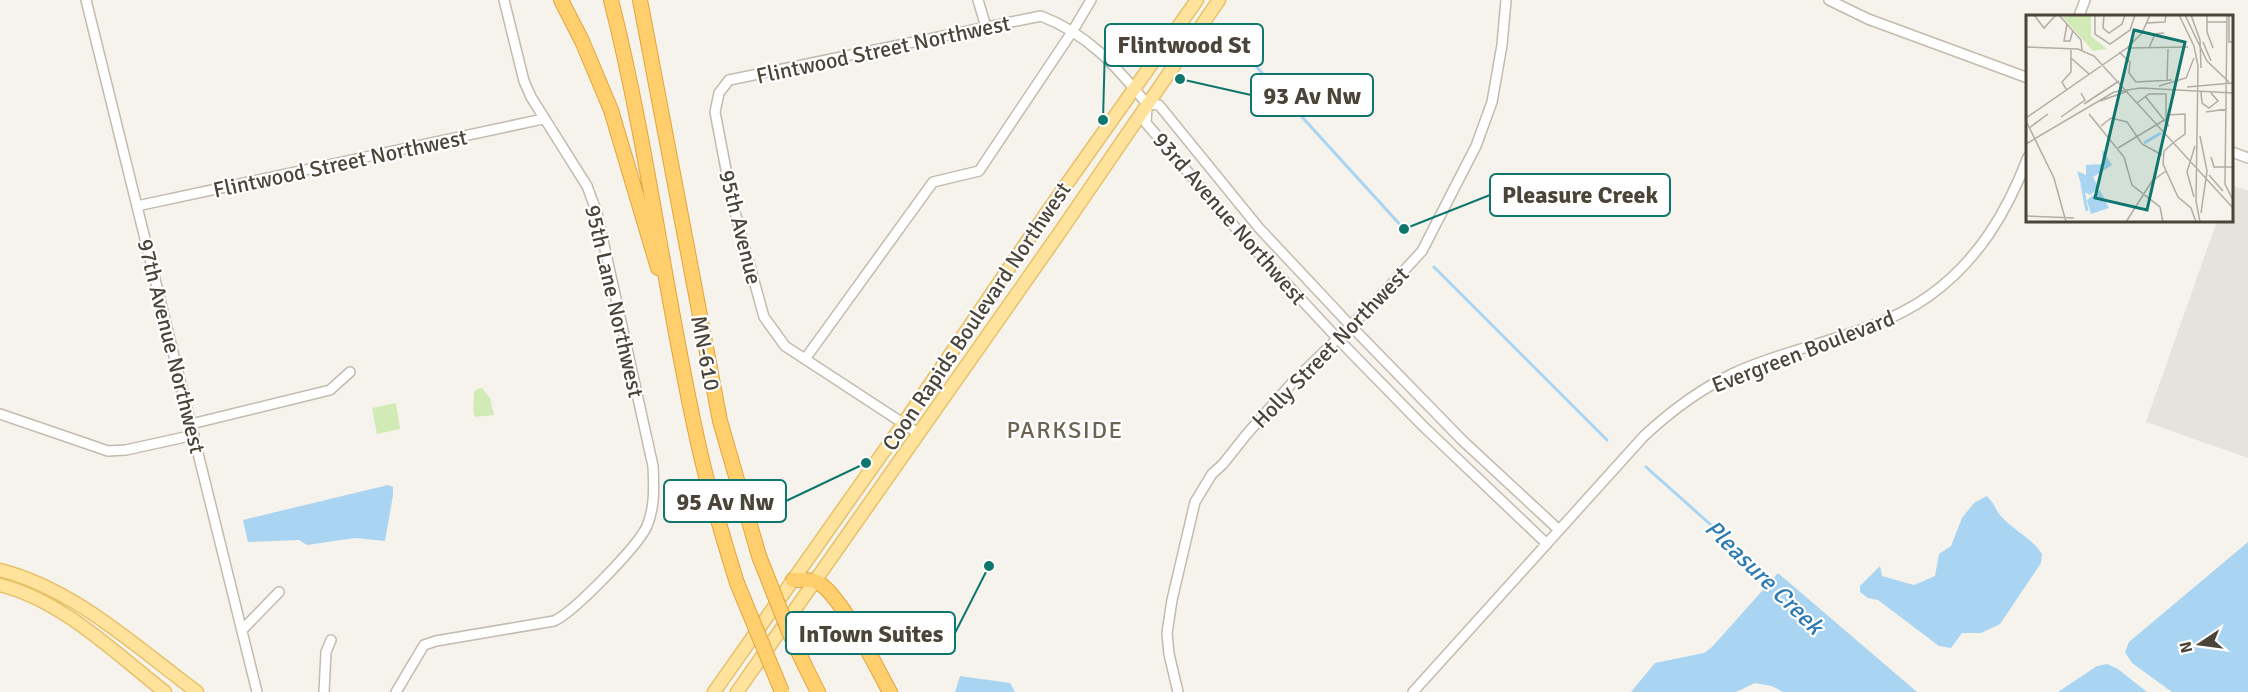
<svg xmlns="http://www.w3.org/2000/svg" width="2248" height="692" font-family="Signika,sans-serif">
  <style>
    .industrial { fill: #e6e2dd }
    .green { fill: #d2eab5 }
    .water { fill: #a9d4f2 }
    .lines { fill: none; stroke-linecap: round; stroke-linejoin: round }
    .stream { stroke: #a9d4f2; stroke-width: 3 }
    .minor-casing { stroke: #c2bbae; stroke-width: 12 }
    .major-casing { stroke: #e6c16a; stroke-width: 15 }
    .highway-casing { stroke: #e0a43c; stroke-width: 16 }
    .minor { stroke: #fff; stroke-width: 9 }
    .major { stroke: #ffe39c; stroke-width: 12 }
    .highway { stroke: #ffcf6e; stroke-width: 14 }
    .highway-bridge-casing { stroke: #e0a43c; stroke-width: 16; stroke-linecap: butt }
    .highway-bridge { stroke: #ffcf6e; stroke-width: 14 }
    .labels { text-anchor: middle; stroke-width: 4.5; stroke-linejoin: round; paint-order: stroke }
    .street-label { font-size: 22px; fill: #4b4439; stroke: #fff }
    .neighbourhood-label { font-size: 24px; letter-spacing: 1.5px; fill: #6e6250; stroke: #fff }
    .water-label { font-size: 24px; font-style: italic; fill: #2e7ab2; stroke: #fff }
    .inset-river { fill: none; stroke: #a9d4f2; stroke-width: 3 }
    .inset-road { fill: none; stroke: #b2ada4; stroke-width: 1.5 }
    .view { fill: #0f766e; fill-opacity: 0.15; stroke: #0f766e; stroke-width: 3 }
    .inset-edge { fill: none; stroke: #4b4439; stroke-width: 3 }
    .leader { fill: none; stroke: #0f766e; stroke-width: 2 }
    .callout-dot { fill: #0f766e; stroke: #fff; stroke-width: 2 }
    .callout { fill: #fff; stroke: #0f766e; stroke-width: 2 }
    .callout-label { font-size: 24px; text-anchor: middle; font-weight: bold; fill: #4b4439 }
  </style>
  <rect width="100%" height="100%" fill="#f6f3ec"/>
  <!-- industrial -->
  <path class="industrial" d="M2232,185L2248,191V458L2146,422L2217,221L2232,220Z"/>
  <!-- green -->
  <path class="green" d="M482,388L490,398L494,415L475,417C472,409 474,401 474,392L477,389Z
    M396,403L400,429L377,434L372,408Z"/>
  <!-- water -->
  <path class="water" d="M388,485L393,487V495L385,541L355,538L307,545L299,540L248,542L243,520Z
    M1987,496C1993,502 1995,508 2000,515C2012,530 2030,536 2042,554L2041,563L2000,624L1981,633H1962L1951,648L1939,646L1878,600L1868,598L1860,592V586L1880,566L1882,576L1914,585L1935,576L1939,554L1951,546L1962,518L1974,503Z
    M2248,542V692H2172L2132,663L2125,652L2129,642Z
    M1778,573L1917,692H1783L1772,686L1755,683L1736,692H1631L1655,663L1704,653L1712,647Z
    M2107,664L2118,669L2147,692H2058L2097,666Z
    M960,676L1010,683L1015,692H955Z"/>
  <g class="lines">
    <!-- stream -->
    <path class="stream" d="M1223,30L1404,229
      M1434,267L1607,440
      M1646,467L1775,582"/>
    <defs>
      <path id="minor" d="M86,0L257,692
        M978,0L986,27
        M1829,0L1868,19L2028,78
        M2079,16L2085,0
        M1147,104L1159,105L1259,228L1350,325L1462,440L1559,530
        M1147,107L1146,123L1246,240L1337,338L1423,426L1547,544
        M2232,152L2248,158
        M137,206L543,119
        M805,359L933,182L979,171L1072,32L1091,0
        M0,414L108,451L126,450L194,435
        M191,424L330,390L350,372
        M918,433L785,346L764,317L732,201L715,112L719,93L729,80L1041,16C1088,34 1116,66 1147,104
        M242,630L279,592
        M324,692L326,652L331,640
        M396,692L424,645L436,641L554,621C574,612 638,546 647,526C655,507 654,486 653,466L597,213L587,186L531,97L524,81L504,0
        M1178,692L1169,654L1167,633L1172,600L1195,502L1212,474L1223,464L1246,435L1292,383L1378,299L1422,251L1476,146L1492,102L1502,45L1506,0
        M1413,692L1644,436C1672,410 1700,389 1734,373C1797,344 1871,337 1929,296C1978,261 2007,212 2028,157"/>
      <path id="major" d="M0,570C75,589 136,647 197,692
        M0,585C62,600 116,654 165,692
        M714,692L903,424L1047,212L1197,0
        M737,692L1058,235L1219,0"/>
      <path id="highway" d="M561,0L582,41L611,110L658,268
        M611,0C649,150 666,305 701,456C711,499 724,541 737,583
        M640,0L720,421L759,556
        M793,580C800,580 811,579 817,582C841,594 876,667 890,692
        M805,666L818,692"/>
    </defs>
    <!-- minor casing -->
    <use href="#minor" class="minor-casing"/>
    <!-- major casing -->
    <use href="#major" class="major-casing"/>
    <!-- highway casing -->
    <use href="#highway" class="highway-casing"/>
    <!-- minor -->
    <use href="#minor" class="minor"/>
    <!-- major -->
    <use href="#major" class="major"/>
    <!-- highway -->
    <use href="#highway" class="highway"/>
    <defs>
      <path id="highway-bridge" d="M759,556L789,632L805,666
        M737,583L782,692"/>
    </defs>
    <!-- highway-bridge casing -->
    <use href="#highway-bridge" class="highway-bridge-casing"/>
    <!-- highway-bridge -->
    <use href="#highway-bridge" class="highway-bridge"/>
  </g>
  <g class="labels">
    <!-- street labels -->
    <g class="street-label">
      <text transform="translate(883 49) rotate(-12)" y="8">Flintwood Street Northwest</text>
      <text transform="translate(340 163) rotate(-12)" y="8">Flintwood Street Northwest</text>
      <text transform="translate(1230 218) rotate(49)" y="8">93rd Avenue Northwest</text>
      <text transform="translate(741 227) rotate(76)" y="8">95th Avenue</text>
      <text transform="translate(615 301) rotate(77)" y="8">95th Lane Northwest</text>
      <text transform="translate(976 316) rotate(-56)" y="8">Coon Rapids Boulevard Northwest</text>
      <text transform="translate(172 346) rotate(76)" y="8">97th Avenue Northwest</text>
      <text transform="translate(1330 347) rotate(-46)" y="8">Holly Street Northwest</text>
      <text transform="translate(1803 351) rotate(-21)" y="8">Evergreen Boulevard</text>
      <text transform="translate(706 353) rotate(79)" y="8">MN-610</text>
    </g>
    <!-- neighbourhood labels -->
    <g class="neighbourhood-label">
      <text x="1065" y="438">PARKSIDE</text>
    </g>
    <!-- water labels -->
    <g class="water-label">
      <text transform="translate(1764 577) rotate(44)" y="8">Pleasure Creek</text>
    </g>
  </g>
  <!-- overview -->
  <g transform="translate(2026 15)">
    <rect width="207" height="207" fill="#f6f3ec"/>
    <path d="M49,0H65V21L81,34L67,36L37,2Z" fill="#d2eab5"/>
    <path d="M76,134L86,150L67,162L73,173L64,180L57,176L51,156L60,160V150L77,149ZM74,175L83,193L65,199L61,185Z" fill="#a9d4f2"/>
    <path class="inset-river" d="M118,128L135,118M56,169L61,196"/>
    <path class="inset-road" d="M8,0L18,13L30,0M33,0L55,25L56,35M69,0V19L84,29L104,15L109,0M78,0L77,13L83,18L96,9L99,0M153,0L168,31L172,51L170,186L174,207M159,0L181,46L203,67M165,0L174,25L175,53M181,0V17L187,33M201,0L199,169L207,185M203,0V27H207M181,7H201M121,8L139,7L140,0M41,9L38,26H44L47,15M177,27L185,46M0,32L52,34L68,41L207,193M101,33L162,32M123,33L129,19L138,18M93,37L104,47L103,58L110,67L146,65M45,43L63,59M141,65L142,34M133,71L160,63L168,43M161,72L207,68M40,74L36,67L45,57V35M175,77L176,88L183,93L192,86L185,78M119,81L143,111M74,86L102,76M58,89L93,66M180,97L201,94M63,99L98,142L106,170L134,192L137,207M140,100L159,99V119L148,127M35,102L59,85L55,78M0,103L101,33L116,18L124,0M0,106L28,163L40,207M75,111L85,103L101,107L116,129L136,140M3,113L22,99M174,121L181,156L175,198M147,128L138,136L137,149L152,182L165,193L170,207M0,129L88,77L115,73L207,78M92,133L140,104V79H123L111,88M185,142L188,152H207M183,160L197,176M168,182L161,157L169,131M0,201L48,203M100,207L126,166L140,156"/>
    <path class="view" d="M108,15L159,27L121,195L69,183Z"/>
    <rect width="207" height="207" class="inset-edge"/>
  </g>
  <!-- callouts -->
  <path class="leader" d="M1103 120L1105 45M1180 79L1251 95M1404 229L1490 195M866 463L786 501M989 566L955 633"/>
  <g class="callout-dot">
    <circle cx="1103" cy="120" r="6"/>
    <circle cx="1180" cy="79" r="6"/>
    <circle cx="1404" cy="229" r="6"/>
    <circle cx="866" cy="463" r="6"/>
    <circle cx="989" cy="566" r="6"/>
  </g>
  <g class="callout">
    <rect x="1105" y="24" width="158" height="42" rx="6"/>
    <rect x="1251" y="74" width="122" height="42" rx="6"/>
    <rect x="1490" y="174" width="180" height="42" rx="6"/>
    <rect x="664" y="480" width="122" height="42" rx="6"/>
    <rect x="786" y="612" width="169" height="42" rx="6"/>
  </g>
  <g class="callout-label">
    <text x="1184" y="53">Flintwood St</text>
    <text x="1312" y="104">93 Av Nw</text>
    <text x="1580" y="203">Pleasure Creek</text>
    <text x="725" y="510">95 Av Nw</text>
    <text x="871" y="642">InTown Suites</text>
  </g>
  <!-- north arrow -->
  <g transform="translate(2200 644) rotate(257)" stroke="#ffffff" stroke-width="4.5" paint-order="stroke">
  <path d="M0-4.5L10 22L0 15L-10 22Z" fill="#4b4439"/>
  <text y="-9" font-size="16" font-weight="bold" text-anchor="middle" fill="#4b4439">N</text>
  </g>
</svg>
